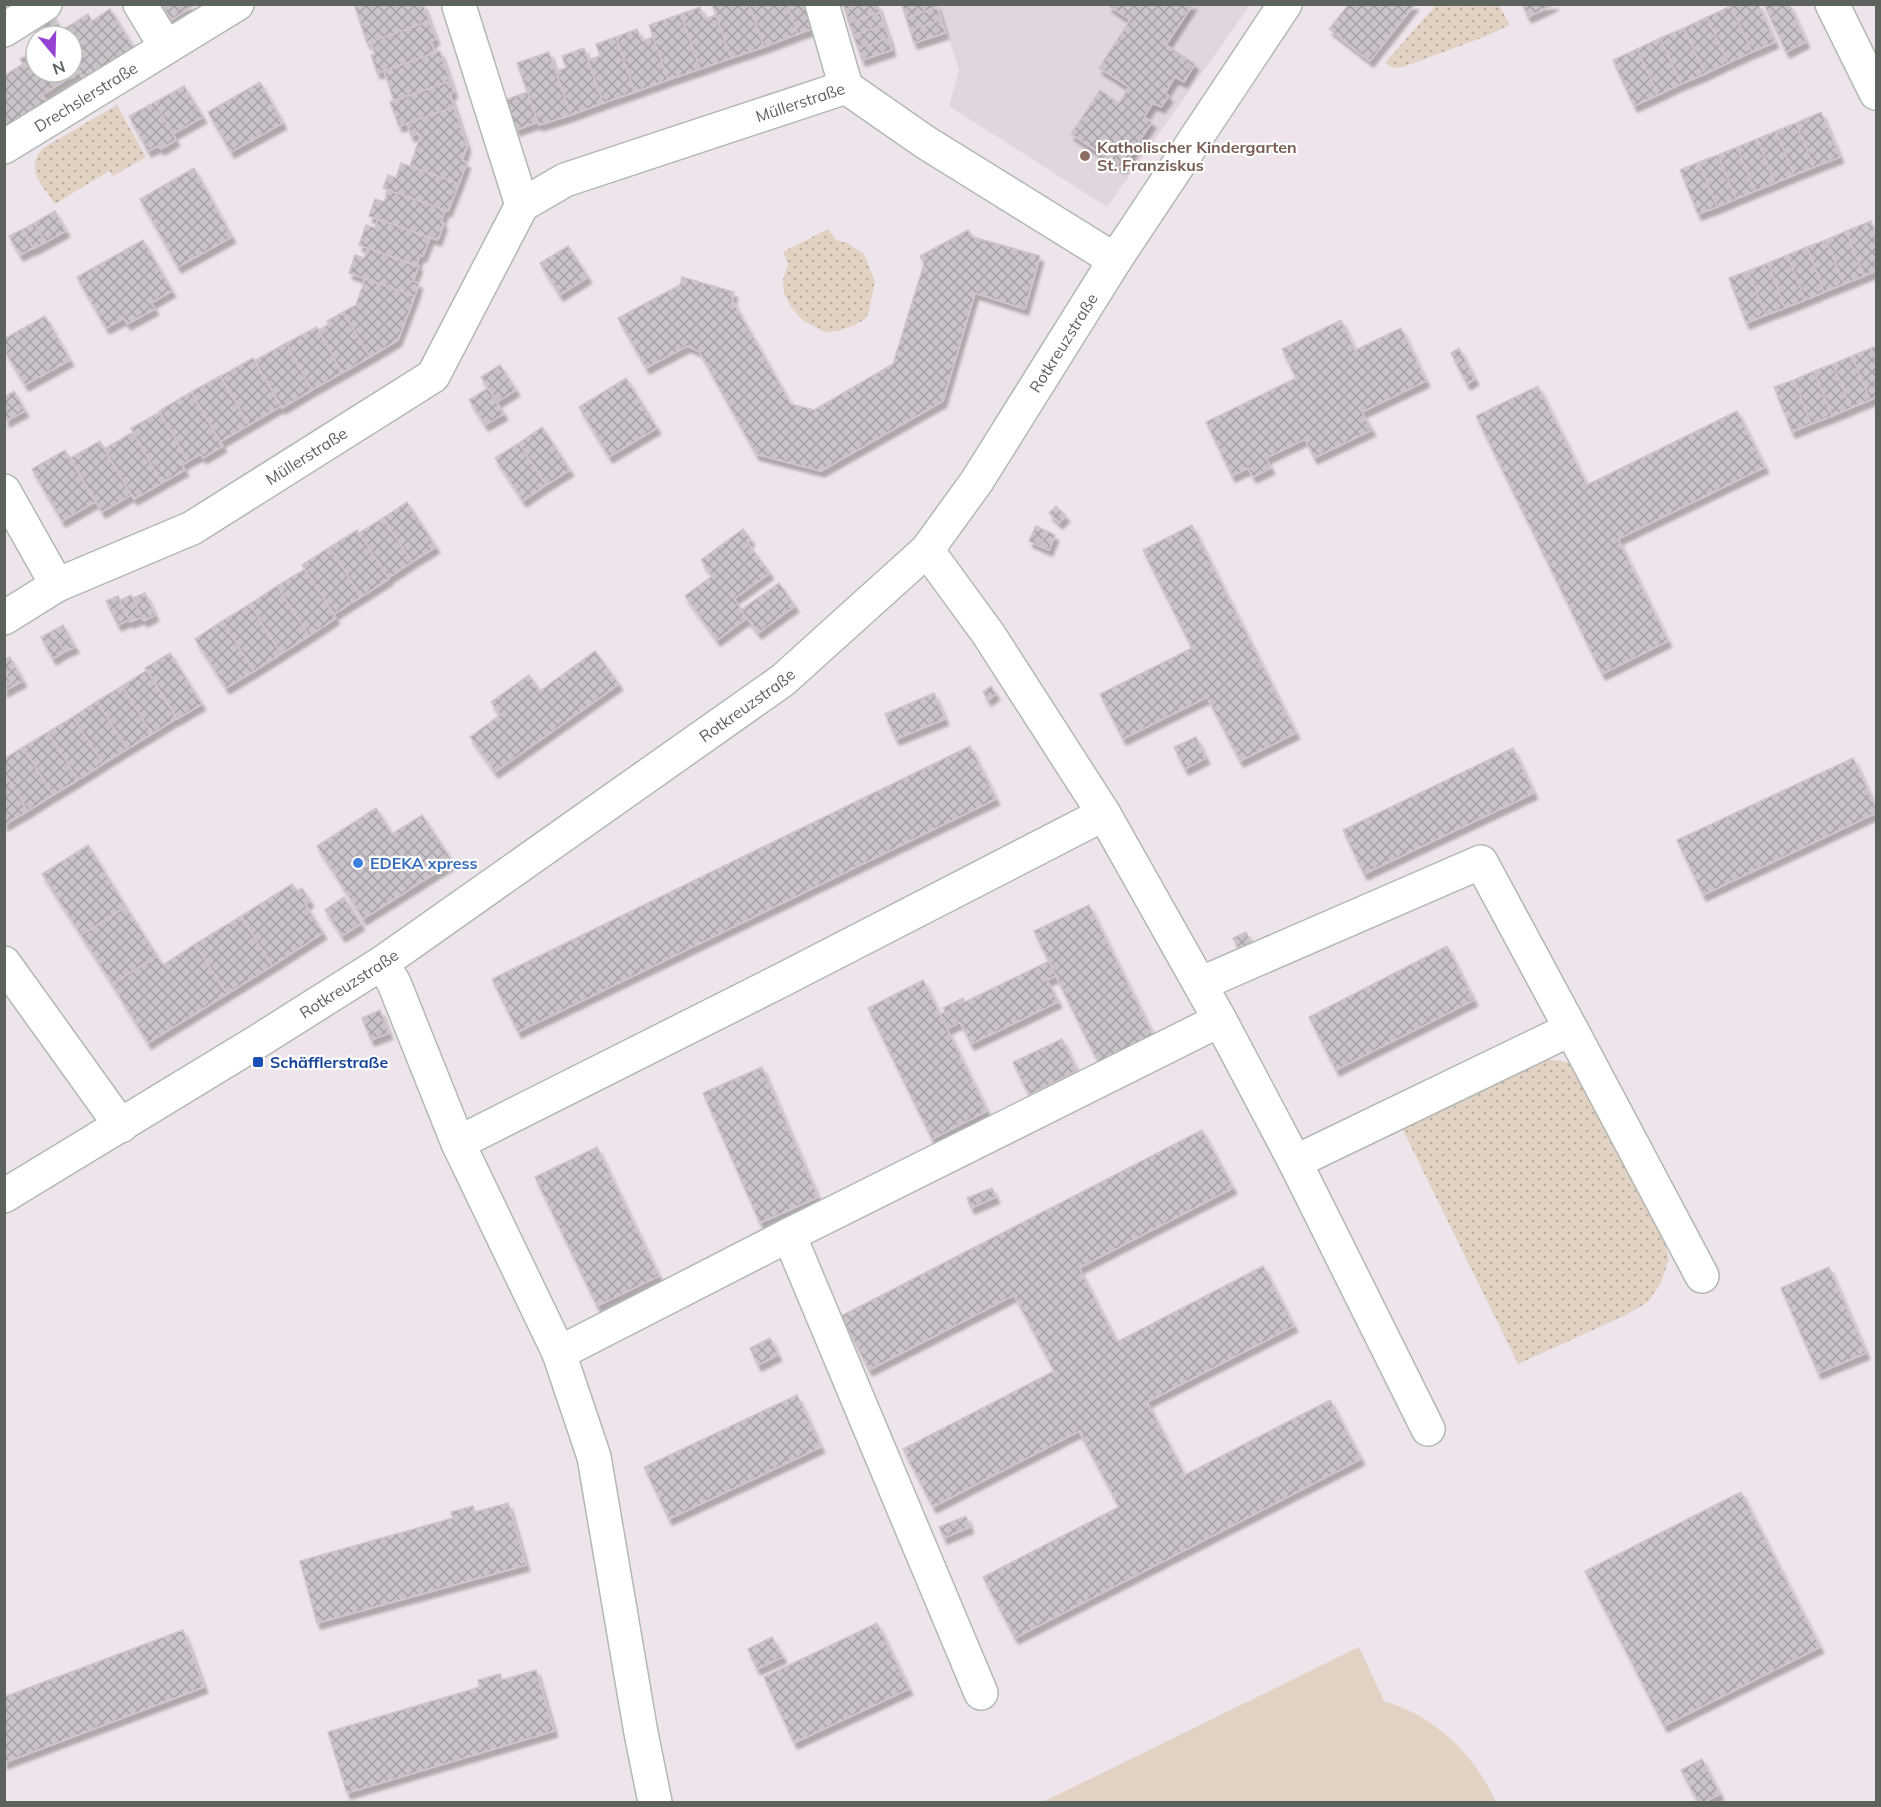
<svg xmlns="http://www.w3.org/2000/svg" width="1881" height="1807" font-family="Mulish,sans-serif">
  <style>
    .education { fill: #e0d6dd }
    .grass { fill: url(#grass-dots) }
    .pitch { fill: #e2d2c4 }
    .building { fill: url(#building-cross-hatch); stroke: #d1c4cf; stroke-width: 1.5; filter: url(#shadow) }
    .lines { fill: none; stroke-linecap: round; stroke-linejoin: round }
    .minor-casing { stroke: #b2b8b2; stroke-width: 36 }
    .minor { stroke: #fff; stroke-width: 33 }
    .education-dot { fill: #8d6e63; stroke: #fff; stroke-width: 2 }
    .shop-dot { fill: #3f7fe0; stroke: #fff; stroke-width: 2 }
    .transit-dot { fill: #1a4fb4; stroke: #fff; stroke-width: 2 }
    .labels { text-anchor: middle; stroke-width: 4.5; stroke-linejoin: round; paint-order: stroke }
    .street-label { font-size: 16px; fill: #5c635d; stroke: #fff }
    .education-label { font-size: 16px; font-weight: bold; fill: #785e54; stroke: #fff; text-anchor: start }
    .shop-label { font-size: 16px; font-weight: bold; fill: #366cbe; stroke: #fff; text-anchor: start }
    .transit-label { font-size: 16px; font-weight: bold; fill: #164399; stroke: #fff; text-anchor: start }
  </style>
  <defs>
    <pattern id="grass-dots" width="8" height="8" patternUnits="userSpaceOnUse" patternTransform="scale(1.5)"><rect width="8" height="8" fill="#e2d2c4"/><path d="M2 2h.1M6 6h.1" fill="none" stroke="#baaea2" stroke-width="1.8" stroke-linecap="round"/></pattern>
    <pattern id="building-cross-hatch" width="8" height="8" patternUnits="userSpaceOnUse" patternTransform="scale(1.5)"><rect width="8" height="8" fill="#cac3ca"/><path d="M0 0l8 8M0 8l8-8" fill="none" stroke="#a7a2a7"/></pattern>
    <filter id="shadow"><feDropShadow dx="3.5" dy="6" stdDeviation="1.5" flood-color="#0004"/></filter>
  </defs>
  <rect width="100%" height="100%" fill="#ede5eb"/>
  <!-- education -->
  <path class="education" d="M938,5H1250L1107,207L949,106L959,70Z"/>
  <!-- grass -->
  <path class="grass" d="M1436,5H1499L1510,25L1484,37L1403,67L1393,68L1385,63Z
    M117,105L146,157L113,176L109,171L55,204C42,185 24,169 43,148Z
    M828,229L836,240L847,243L864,254L875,281L869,311L865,319L855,325L838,331L825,332L802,320L791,307L784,293L783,280L788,264L783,252Z
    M1537,1060H1557L1577,1065L1661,1229L1669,1259L1661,1283L1648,1302L1626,1315L1518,1364L1402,1128Z"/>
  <!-- pitch -->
  <path class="pitch" d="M1359,1647L1384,1701C1436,1717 1474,1754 1496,1802H1043Z"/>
  <!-- building -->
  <path class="building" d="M162,4H196L171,20Z
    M354,4H423L429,21L367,43Z
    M712,4H749L764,47L731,58Z
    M749,4H787L798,34L764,47Z
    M787,4H807L815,28L798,34Z
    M843,4H862L845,10Z
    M862,4H877L880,12L849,23L845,10Z
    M936,4L937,7L906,18L902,5Z
    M1110,4H1193L1166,45L1195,64L1184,82L1175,77L1165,93L1169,96L1161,107L1153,103L1144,117L1152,122L1122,168L1071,134L1100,90L1119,103L1129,87L1099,68L1130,20L1109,6Z
    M1349,4H1415L1370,61L1329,29Z
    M1522,4H1555L1528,17Z
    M1734,4H1758L1775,42L1752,52L1731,6Z
    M1764,4H1789L1806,42L1786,52Z
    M1731,6L1752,52L1728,63L1707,17Z
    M700,7L704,19L716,15L731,58L700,69L681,14Z
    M937,7L941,20L910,30L906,18Z
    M110,9L136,51L85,82L72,60V36H57L56,34L88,14L92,21Z
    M50,11L57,23L43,31L36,20Z
    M880,12L884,25L853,35L849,23Z
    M681,14L700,69L668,80L649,25Z
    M1707,17L1728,63L1705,74L1684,28Z
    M941,20L945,33L914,43L910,30Z
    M429,21L436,39L431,41L435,53L377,73L371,55L375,54L370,42Z
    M884,25L889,38L858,48L853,35Z
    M1684,28L1705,74L1681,84L1660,38Z
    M637,29L642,41L653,37L668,80L635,92L616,37Z
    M616,37L635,92L603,103L588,60L600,56L596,44Z
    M889,38L892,50L862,60L858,48Z
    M1660,38L1681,84L1658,95L1637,49Z
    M584,48L603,103L571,115L556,71L566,68L562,56Z
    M1637,49L1658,95L1634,106L1613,60Z
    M36,50V72H63L67,79L42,95L48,104L4,130V76L23,64L20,59Z
    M440,51L450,81L394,101L384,71Z
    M549,52L571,115L539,125L517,63Z
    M72,60L79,72L67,79L63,72H72Z
    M450,81L454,92L450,94L454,107L399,126L390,102Z
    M260,82L283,123L231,152L208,112Z
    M184,86L203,117L173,134L155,102Z
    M527,92L538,122L516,130L505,100Z
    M155,102L176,140L161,149L158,146L148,151L129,116Z
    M454,107L467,146L462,161L467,162L459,184L410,166L420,137L419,133L411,136L407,123Z
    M1821,112L1840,157L1814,167L1796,123Z
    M1796,123L1814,167L1794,175L1776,131Z
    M1776,131L1794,175L1775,183L1757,139Z
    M1757,139L1775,183L1755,191L1737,147Z
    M1737,147L1755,191L1736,199L1718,155Z
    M1718,155L1736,199L1717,207L1699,162Z
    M1699,162L1717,207L1698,214L1680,170Z
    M401,163L459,184L448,211L383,188L388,175L396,178Z
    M194,168L232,237L178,267L140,199Z
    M388,190L445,210L441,222L444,223L438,240L369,216L375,199L384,202Z
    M55,211L66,231L46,242L34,223Z
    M378,219L430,238L423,256L420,255L416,266L359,245L366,225L375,228Z
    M1871,221L1876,235V271L1864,276L1846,231Z
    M34,223L46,242L33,249L23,229Z
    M23,229L33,248L20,255L9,236Z
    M968,230L973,237L1040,256L1025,309L975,293L943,401L821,471L756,454L699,351L687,346L646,368L618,318L680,285L682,277L734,292L732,300L791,404L814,410L893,364L924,264L920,256Z
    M1846,231L1864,276L1844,284L1826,240Z
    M143,240L172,291L151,303L155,309L127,324L124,318L106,328L77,277Z
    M1826,240L1844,284L1824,292L1807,247Z
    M568,246L588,277L560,295L540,263Z
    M1807,247L1824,292L1805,300L1787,255Z
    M368,248L419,266L413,281L419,283L415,296L349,273L355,255L364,258Z
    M1787,255L1805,300L1785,308L1768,263Z
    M1768,263L1785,308L1766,315L1748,271Z
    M1748,271L1766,315L1746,323L1729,278Z
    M365,279L415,296L398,340L370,357L343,312L356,305Z
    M343,312L370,357L342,373L319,330L329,324L327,321Z
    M45,316L70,360L25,385L4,349V339Z
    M1341,320L1355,350L1401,328L1426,381L1362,412L1372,430L1314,458L1305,439L1266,458L1271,468L1253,477L1248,468L1232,476L1206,422L1296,378L1282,349Z
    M317,327L342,373L312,390L286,343Z
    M286,343L312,390L282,408L254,361Z
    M1876,346V361L1871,348Z
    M1459,348L1475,379L1467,384L1451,353Z
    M1871,348L1876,361V397L1870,400L1852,356Z
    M1852,356L1870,400L1851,408L1833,364Z
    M253,358L281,406L249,425L221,376Z
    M1833,364L1851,408L1832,416L1814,371Z
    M500,365L516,390L497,402L481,377Z
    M1814,371L1832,416L1811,424L1794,380Z
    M220,376L249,425L220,442L191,392Z
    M626,378L657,428L609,457L579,407Z
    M1794,380L1811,424L1792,432L1774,387Z
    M1538,386L1587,485L1737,411L1765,467L1618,539L1668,641L1602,674L1476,416Z
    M488,388L504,414L485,425L469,400Z
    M14,391L25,411L6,421L4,397Z
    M191,392L223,446L203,458L201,454L188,461L159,411Z
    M160,412L188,461L182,465L185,470L162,483L131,428Z
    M542,427L570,470L546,485L519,443Z
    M133,432L162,483L134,499L104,449Z
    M100,441L131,495L102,512L70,458Z
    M519,443L546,485L523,501L495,458Z
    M65,450L95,502L62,521L32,469Z
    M407,502L436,547L412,562L383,518Z
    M1056,506L1066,516L1059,523L1049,513Z
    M383,518L412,562L388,578L359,533Z
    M1192,525L1296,733L1240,761L1207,697L1123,739L1100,694L1192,648L1143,550Z
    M1036,526L1047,531L1040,546L1029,541Z
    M743,529L751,540L747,542L770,573L734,599L747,618L717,640L685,596L712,576L701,560Z
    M357,530L389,579L361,597L330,547Z
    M1047,531L1055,535L1049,550L1040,546Z
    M330,547L361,597L334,614L302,565Z
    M305,569L336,618L309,636L277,586Z
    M779,583L795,606L758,633L741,610Z
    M277,586L309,636L281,654L250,604Z
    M145,593L155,615L144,621L133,598Z
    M131,595L142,617L130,622L120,600Z
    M118,596L129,620L118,625L106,601Z
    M250,604L281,654L254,671L222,621Z
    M222,621L254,671L226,688L195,639Z
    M63,625L75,647L64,652L52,631Z
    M52,631L64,652L53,659L41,637Z
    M595,651L619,684L495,772L470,737L500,715L491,702L529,675L540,691Z
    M170,653L202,704L177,719L145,668Z
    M10,657L23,681L13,686L4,671V660Z
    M147,670L177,718L152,734L122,686Z
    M4,671L13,686L4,691Z
    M122,686L152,734L127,749L97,701Z
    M991,686L996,694L988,700L983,692Z
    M934,693L945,719L896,739L885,714Z
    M97,701L127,749L103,764L73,717Z
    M73,717L103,764L78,780L48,732Z
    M48,732L78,780L53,795L23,747Z
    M1196,737L1206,758L1185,769L1174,747Z
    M970,746L996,799L518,1032L492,979Z
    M23,747L53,795L28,811L4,772V759Z
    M1513,748L1534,793L1364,874L1343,830Z
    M1853,758L1876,808V813L1703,895L1677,840Z
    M4,772L28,811L4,825Z
    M376,808L392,834L422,815L453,862L363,919L317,846Z
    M88,845L126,907L81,935L42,874Z
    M292,884L297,891L302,888L310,901L305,904L323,933L272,966L241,916Z
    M344,897L361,924L342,936L325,910Z
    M1089,905L1153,1035L1098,1062L1034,931Z
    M126,907L157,956L112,984L81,935Z
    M241,916L272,966L227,994L195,944Z
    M1246,932L1252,944L1239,950L1233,938Z
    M195,944L227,994L148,1043L112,984L157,956L163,965Z
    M1447,946L1474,1000L1336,1070L1309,1017Z
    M1049,961L1056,976L1047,980L1058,1002L971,1044L960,1022L947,1029L940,1014L945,1012L943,1008L963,998L965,1002Z
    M923,980L987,1111L932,1139L868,1008Z
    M380,1010L389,1033L371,1040L362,1018Z
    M1062,1039L1077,1071L1029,1095L1013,1062Z
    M762,1067L818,1197L760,1223L703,1093Z
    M1202,1130L1233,1188L1079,1268L1117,1342L1263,1266L1294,1326L1147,1402L1185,1475L1330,1400L1361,1459L1015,1638L983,1577L1119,1507L1079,1431L933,1507L903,1449L1054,1371L1014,1295L869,1370L841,1316Z
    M597,1147L659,1276L597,1306L535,1177Z
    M992,1188L996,1197L971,1208L967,1198Z
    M1829,1267L1866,1353L1818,1373L1781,1288Z
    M770,1338L778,1355L758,1365L750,1348Z
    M797,1395L821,1447L669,1519L644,1467Z
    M1741,1492L1820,1647L1664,1726L1585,1571Z
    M508,1503L526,1565L317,1623L300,1561L453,1518L451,1512L473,1506L475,1512Z
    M966,1516L970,1527L944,1538L939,1527Z
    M877,1623L909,1689L794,1743L764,1677Z
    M183,1630L204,1687L4,1763V1697Z
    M772,1637L783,1657L757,1669L748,1649Z
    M536,1670L554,1731L347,1793L328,1732L480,1687L478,1680L500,1674L502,1680Z
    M1702,1759L1720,1794L1704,1802H1698L1681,1770Z"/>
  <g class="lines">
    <defs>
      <g id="minor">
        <path d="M140,4L166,47"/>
        <path d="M822,4L846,87"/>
        <path d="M1832,4L1876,93"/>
        <path d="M459,6L522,205"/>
        <path d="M4,30L45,4"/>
        <path d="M846,87L925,142L1115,260"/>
        <path id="s1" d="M4,147L237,4"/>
        <path d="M4,491L57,585"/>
        <path d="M927,550L989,635L1104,814L1220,1020"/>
        <path id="s2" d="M4,618L57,585L192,528L433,376L522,205L565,180L846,87"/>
        <path d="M4,963L121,1126"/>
        <path d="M382,963L394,983L458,1143L559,1353"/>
        <path d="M1200,984L1481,862L1571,1029"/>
        <path d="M458,1143L778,982L1104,814"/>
        <path d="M1295,1162L1571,1029L1702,1276"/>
        <path id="s3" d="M4,1196L260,1040L382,963L783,680L927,550L977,481L1115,260L1285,4"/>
        <path d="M789,1235L981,1693"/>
        <path d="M655,1802L641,1733L594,1457L559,1353L789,1235L1220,1020L1295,1162L1428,1429"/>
      </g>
    </defs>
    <!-- minor casing -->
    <use href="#minor" class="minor-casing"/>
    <!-- minor -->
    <use href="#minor" class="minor"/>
  </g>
  <!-- markers -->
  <circle class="education-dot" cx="1085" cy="156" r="6"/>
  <circle class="shop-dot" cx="358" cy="863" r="6"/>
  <rect class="transit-dot" x="252" y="1056" width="12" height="12" rx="3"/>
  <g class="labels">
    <!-- street labels -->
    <g class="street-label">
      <text dy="6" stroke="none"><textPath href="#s1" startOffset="96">Drechslerstraße</textPath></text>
      <text dy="6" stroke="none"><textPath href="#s2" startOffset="984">Müllerstraße</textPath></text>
      <text dy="6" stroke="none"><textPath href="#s3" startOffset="1377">Rotkreuzstraße</textPath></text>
      <text dy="6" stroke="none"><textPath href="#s2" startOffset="344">Müllerstraße</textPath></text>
      <text dy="6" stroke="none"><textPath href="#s3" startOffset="891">Rotkreuzstraße</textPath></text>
      <text dy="6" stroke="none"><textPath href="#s3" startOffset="405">Rotkreuzstraße</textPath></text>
    </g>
    <!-- education labels -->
    <g class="education-label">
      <text x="1097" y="153">Katholischer Kindergarten<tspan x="1097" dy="18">St. Franziskus</tspan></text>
    </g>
    <!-- shop labels -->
    <g class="shop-label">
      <text x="370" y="869">EDEKA xpress</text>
    </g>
    <!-- transit labels -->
    <g class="transit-label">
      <text x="270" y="1068">Schäfflerstraße</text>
    </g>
  </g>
  <!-- border -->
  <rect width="1881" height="1807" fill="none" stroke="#5c635d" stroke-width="12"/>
  <!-- north arrow -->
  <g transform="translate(54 54) rotate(161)"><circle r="28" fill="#ffffff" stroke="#bec1be" stroke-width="1.5"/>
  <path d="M0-4.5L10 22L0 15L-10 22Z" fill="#9543d4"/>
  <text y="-9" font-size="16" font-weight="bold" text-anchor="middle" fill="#5c635d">N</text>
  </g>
</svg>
